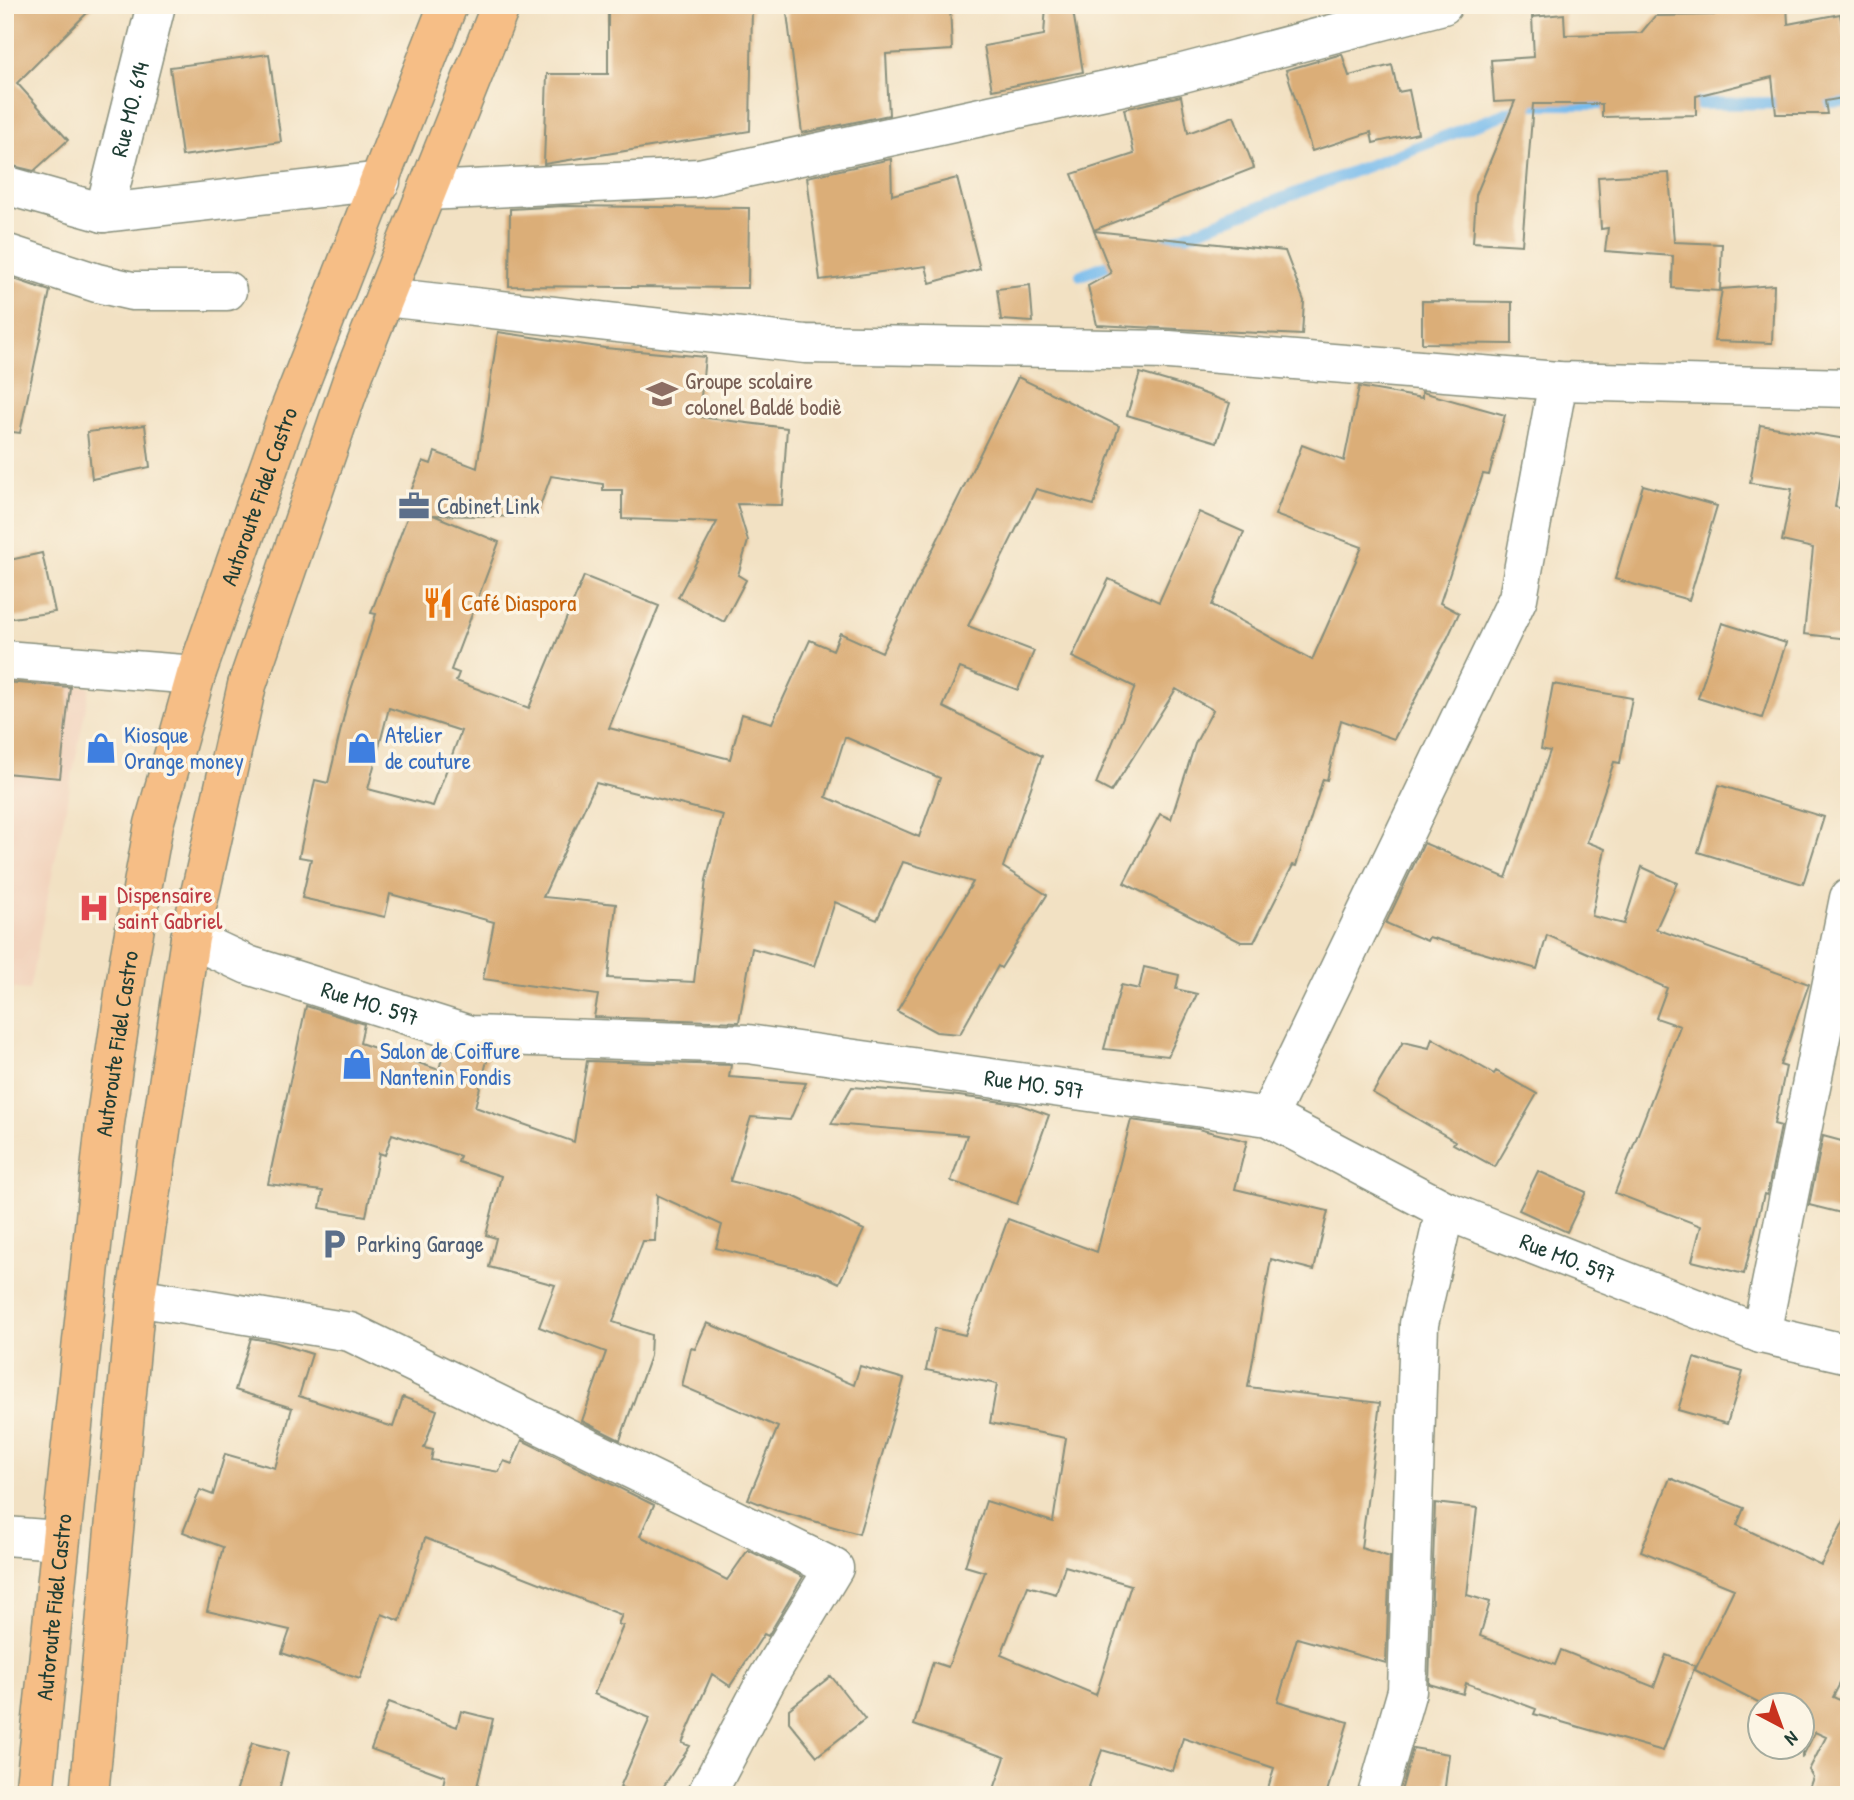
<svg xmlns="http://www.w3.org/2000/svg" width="1854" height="1800" font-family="'Patrick Hand',sans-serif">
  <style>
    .built { fill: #f2d4be }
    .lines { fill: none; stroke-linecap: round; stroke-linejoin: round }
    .stream { stroke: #77bbed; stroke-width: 12 }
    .building { fill: #dbae78; fill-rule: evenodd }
    .street-casing { stroke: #888f7c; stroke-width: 41 }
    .highway-casing { stroke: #888f7c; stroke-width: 41 }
    .street { stroke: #fff; stroke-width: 38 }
    .highway { stroke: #f6be86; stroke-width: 38 }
    .labels { text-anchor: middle; stroke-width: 7; stroke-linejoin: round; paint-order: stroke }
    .street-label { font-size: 23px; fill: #1f3d34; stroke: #fcf5e5 }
    .education-label { font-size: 23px; fill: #785e54; stroke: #fcf5e5; text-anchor: start }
    .service-label { font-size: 23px; fill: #4e5e75; stroke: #fcf5e5; text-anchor: start }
    .food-label { font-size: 23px; fill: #c56008; stroke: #fcf5e5; text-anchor: start }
    .shop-label { font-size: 23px; fill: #366cbe; stroke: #fcf5e5; text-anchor: start }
    .health-label { font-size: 23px; fill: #be3a42; stroke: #fcf5e5; text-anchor: start }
  </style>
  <rect width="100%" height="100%" fill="#fcf5e5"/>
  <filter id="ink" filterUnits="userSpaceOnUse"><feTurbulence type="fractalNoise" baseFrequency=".0143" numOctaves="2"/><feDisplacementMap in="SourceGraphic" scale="14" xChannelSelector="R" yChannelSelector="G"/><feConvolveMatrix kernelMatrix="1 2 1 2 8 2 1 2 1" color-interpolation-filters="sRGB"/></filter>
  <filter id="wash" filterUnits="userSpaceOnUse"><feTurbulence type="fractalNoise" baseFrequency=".00686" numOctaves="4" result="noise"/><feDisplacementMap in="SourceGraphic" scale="28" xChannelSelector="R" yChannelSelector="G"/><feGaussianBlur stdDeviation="1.57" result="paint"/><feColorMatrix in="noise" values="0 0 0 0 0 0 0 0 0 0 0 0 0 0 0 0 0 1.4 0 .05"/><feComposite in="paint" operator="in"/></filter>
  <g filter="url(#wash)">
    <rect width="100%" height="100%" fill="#f2e1c3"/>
    <!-- built -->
    <path class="built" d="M5,676L90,687L29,990L5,988Z"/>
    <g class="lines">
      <!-- stream -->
      <path class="stream" d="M1809,103L1849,101
        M1680,104L1791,103
        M1160,245L1530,104H1616
        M1081,275L1123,259"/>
    </g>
    <g id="blocks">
      <!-- building -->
      <path class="building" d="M5,5H95L17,83L68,140L34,171L5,164Z
        M608,5H752L750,131L544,164L547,74H608Z
        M786,5H950L952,50L886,54L889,115L802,133Z
        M1046,5H1072L1083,72L992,90L984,46L1044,35Z
        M1713,5H1787L1788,24L1840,14L1844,37H1849V97L1825,101L1827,114H1776L1772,77L1696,96V115L1602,117V104H1533L1522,245L1473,242L1476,195L1515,101L1494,102L1491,60L1534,57L1532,17L1564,14L1565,35L1641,33L1655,16L1714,15Z
        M269,54L281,142L182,156L170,67Z
        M1342,54L1349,76L1392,65L1398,92L1409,90L1418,133L1373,143L1371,132L1312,151L1286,70Z
        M1181,96L1188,133L1234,116L1254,168L1094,230L1072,174L1134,154L1124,109Z
        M891,159L892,195L957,178L980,269L930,283L926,266L820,280L807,177Z
        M1669,173L1674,242L1722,244L1720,291L1672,288L1673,256L1605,251L1608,228L1601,229L1598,177Z
        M563,206L749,208L748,288L509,286L510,209Z
        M1094,231L1285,251L1304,301L1302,335L1097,325L1088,286L1111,273Z
        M5,276L50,291L20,433L5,431Z
        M1030,285L1033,322L1001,320L997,289Z
        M1774,285L1772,343L1714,341L1722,289Z
        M1422,301L1512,302V344L1422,343Z
        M498,332L605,348L705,357L699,417L787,428L782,505L737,504L748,541L738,575L746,580L724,622L678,597L717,522L622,519V490H603V484L551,476L536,517L433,515L499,542L451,670L459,673L456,681L529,708L584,576L659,606L609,728L730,759L742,714L772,723L810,640L833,650L840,633L882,652L1018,377L1119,426L1094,505L1036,489L968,626L1034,651L1018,690L960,668L943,707L1042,756L1003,867L1047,895L1001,968L998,966L960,1034L936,1032L897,1011L973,882L903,862L877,920L835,902L814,966L752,948L739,1022L594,1017L598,995L483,979L494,922L390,894L385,917L302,898L311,859L299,857L315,780L328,783L348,699L376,614L371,613L408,515L402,514L423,461L431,464L435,452L477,468ZM389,708L461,731L433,806L368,789ZM845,737L940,778L919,837L826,797ZM596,783L723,815L706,880L694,982L608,978L616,904L543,897Z
        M1140,373L1181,385L1230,403L1217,442L1127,415Z
        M1359,387L1422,398V392L1505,415L1489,475L1483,474L1440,603L1459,613L1448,637L1394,739L1341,720L1327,780L1323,779L1296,866L1293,865L1254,942H1241L1124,883L1160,814L1171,819L1195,744L1213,710L1176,689L1111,792L1096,784L1135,687L1072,657L1109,579L1159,602L1199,512L1244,532L1212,605L1312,660L1362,547L1275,515L1302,445L1344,461Z
        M145,425L150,467L92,479L87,432Z
        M1760,425L1846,439L1835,507L1849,510V639L1804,634L1813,548L1782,541L1792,489L1750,483Z
        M1643,485L1717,506L1689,600L1615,579Z
        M42,553L55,612L5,619V561Z
        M1722,623L1786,643L1762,718L1698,698Z
        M5,682L70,687L60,778L5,773Z
        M1553,684L1632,698L1620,763L1614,762L1587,842L1605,849L1592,916L1624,924L1642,867L1677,883L1656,929L1809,984L1780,1065L1786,1067L1774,1124L1781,1126L1767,1195L1764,1194L1744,1274L1692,1261L1701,1226L1615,1193L1680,1026L1656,1018L1667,988L1547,935L1537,969L1429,937L1427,941L1386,923L1424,843L1506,878L1550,751L1541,749Z
        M1719,785L1824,817L1803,884L1698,852Z
        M1144,967L1179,975L1176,989L1197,994L1168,1056L1104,1049L1121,985L1139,989Z
        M306,1006L364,1024L360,1043L439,1070L444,1050L464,1056L488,1057L475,1107L574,1142L587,1061L731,1065L729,1077L806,1083L790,1120L751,1117L730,1181L793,1196L864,1230L839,1283L818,1273L716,1248L722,1225L657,1195L655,1241H643L613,1322L651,1335L650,1356L620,1440L582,1421L606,1352L539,1327L555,1285L489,1267L496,1238L486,1235L501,1176L458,1162L460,1156L392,1134L385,1155L379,1153L366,1216L320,1208L323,1191L268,1184Z
        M1432,1038L1494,1074L1496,1071L1537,1094L1495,1167L1453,1144L1455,1141L1373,1093L1403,1042L1429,1048Z
        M852,1087L951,1095L1018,1104L1049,1115L1017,1204L951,1181L967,1135L831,1124Z
        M1131,1120L1198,1129L1247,1141L1235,1189L1328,1211L1314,1270L1271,1259L1248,1387L1380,1403L1361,1548L1390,1557L1386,1663L1297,1638L1278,1701L1348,1722L1326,1795H1266L1274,1768L1183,1738L1173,1771L1102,1750L1086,1795H992L1005,1757L914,1725L933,1662L948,1667L985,1572L965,1566L986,1501L1053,1522L1066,1438L990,1423L997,1384L926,1370L935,1328L965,1335L1008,1219L1097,1252ZM1065,1566L1131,1585L1096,1695L1001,1655L1028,1586L1056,1594Z
        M1823,1136L1849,1143V1215L1809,1205Z
        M1538,1171L1586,1192L1567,1232L1519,1210Z
        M707,1323L854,1385L860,1366L904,1379L859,1534L775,1510L748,1499L778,1427L682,1386L691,1348L695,1349Z
        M251,1338L274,1342L312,1354L299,1396L393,1427L403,1397L437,1410L424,1448L433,1450L431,1460L499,1472L504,1461L512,1464L522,1440L654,1505L640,1536L727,1580L748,1550L803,1577L768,1636L764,1634L730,1686L712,1674L682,1743L690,1746L658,1795H640L620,1787L650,1718L594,1694L623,1626L618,1624L622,1615L425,1538L400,1621L382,1614L360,1679L282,1653L290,1630L207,1611L223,1547L183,1532L200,1490L213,1495L225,1454L275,1468L292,1408L235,1390Z
        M1694,1358L1743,1372L1727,1424L1678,1410Z
        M1670,1478L1744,1508L1737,1525L1821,1565L1849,1511V1666L1833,1697L1844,1702L1849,1692V1795H1807L1813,1777L1809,1770L1826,1737L1815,1732L1802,1758V1705H1764L1695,1670L1734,1589L1641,1551Z
        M1435,1503L1477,1508L1467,1595L1490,1602L1480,1636L1555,1665L1561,1650L1654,1687L1666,1655L1695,1666L1663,1751L1534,1714L1536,1709L1466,1683L1463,1694L1429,1684Z
        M831,1676L865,1719L817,1756L789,1722V1709Z
        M389,1702L457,1727L461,1711L493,1719L475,1795H461L442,1790L445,1776L371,1749Z
        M252,1743L288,1752L278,1795H235Z
        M1413,1748L1449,1754L1444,1795H1400Z"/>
    </g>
  </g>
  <g filter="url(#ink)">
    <use href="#blocks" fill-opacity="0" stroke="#888f7c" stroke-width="2"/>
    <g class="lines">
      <defs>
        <g id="street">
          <path d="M5,185L104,213L381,181"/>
          <path d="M427,191L699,178L1175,75L1443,5"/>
          <path id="s1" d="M104,213L156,5"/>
          <path d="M5,253L97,283L132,291H227"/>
          <path d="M385,297L805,344L1169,350L1558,381L1849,388"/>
          <path d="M5,660L196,675"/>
          <path id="s2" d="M190,938L248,965L470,1035L748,1044L1268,1117L1445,1210L1761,1334L1849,1354"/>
          <path d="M1268,1117L1518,598L1558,381"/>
          <path d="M136,1297L350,1332L834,1568L767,1679L706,1795"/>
          <path d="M1761,1334L1849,898"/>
          <path d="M5,1536L59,1540"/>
          <path d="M1377,1795L1407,1691L1419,1324L1445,1210"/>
        </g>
        <g id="highway">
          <path id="s3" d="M34,1795L105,1123L129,960L154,824L196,675L283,427L448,5"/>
          <path d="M89,1795L136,1297L190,938L247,685L354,374L501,5"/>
        </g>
      </defs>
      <!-- street casing -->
      <use href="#street" class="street-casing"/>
      <!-- highway casing -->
      <use href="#highway" class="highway-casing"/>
      <!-- street -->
      <use href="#street" class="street"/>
      <!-- highway -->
      <use href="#highway" class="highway"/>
    </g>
  </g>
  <!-- icons -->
  <defs>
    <symbol id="school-bare" viewBox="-9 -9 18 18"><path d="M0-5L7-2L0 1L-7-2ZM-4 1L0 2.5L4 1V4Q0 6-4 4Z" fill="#8d6e63" stroke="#fcf5e5" stroke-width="2.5" paint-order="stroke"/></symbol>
    <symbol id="office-bare" viewBox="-9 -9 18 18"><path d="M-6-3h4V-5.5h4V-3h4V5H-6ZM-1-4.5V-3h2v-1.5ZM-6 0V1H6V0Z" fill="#5c6f8a" stroke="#fcf5e5" stroke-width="2.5" paint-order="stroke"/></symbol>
    <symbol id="restaurant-bare" viewBox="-9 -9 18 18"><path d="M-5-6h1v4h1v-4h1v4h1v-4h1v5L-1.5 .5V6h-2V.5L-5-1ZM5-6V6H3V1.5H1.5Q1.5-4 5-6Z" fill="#e8710a" stroke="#fcf5e5" stroke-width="2.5" paint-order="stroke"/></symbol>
    <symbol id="shop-bare" viewBox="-9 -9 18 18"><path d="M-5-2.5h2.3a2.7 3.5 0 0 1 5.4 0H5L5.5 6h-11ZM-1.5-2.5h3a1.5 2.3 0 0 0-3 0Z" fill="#3f7fe0" stroke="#fcf5e5" stroke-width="2.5" paint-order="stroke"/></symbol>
    <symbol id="hospital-bare" viewBox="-9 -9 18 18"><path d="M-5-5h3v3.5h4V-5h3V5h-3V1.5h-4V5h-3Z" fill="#e0444e" stroke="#fcf5e5" stroke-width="2.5" paint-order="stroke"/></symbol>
    <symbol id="parking-bare" viewBox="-9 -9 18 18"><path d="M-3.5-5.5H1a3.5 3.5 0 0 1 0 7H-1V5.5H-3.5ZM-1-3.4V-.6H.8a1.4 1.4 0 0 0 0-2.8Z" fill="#5c6f8a" stroke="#fcf5e5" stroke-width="2.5" paint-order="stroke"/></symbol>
  </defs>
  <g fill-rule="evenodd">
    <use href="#school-bare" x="640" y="372" width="44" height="44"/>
    <use href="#office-bare" x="392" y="484" width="44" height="44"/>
    <use href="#restaurant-bare" x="416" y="581" width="44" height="44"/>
    <use href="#shop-bare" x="79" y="726" width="44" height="44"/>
    <use href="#shop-bare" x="340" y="726" width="44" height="44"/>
    <use href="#hospital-bare" x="72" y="886" width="44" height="44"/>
    <use href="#shop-bare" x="335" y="1042" width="44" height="44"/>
    <use href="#parking-bare" x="312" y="1222" width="44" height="44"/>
  </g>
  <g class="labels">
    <!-- street labels -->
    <g class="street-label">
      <text dy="8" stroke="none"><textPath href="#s1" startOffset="107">Rue MO. 614</textPath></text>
      <text dy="8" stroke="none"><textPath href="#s3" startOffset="1323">Autoroute Fidel Castro</textPath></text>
      <text dy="8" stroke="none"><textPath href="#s2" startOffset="192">Rue MO. 597</textPath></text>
      <text dy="8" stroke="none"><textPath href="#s3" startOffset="756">Autoroute Fidel Castro</textPath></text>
      <text dy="8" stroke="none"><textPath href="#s2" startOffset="864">Rue MO. 597</textPath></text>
      <text dy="8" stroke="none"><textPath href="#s2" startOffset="1432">Rue MO. 597</textPath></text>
      <text dy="8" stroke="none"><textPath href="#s3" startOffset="189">Autoroute Fidel Castro</textPath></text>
    </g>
    <!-- education labels -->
    <g class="education-label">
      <text x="685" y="389">Groupe scolaire<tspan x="685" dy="26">colonel Baldé bodiè</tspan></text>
    </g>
    <!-- service labels -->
    <g class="service-label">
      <text x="437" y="514">Cabinet Link</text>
      <text x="357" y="1252">Parking Garage</text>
    </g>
    <!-- food labels -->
    <g class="food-label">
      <text x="461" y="611">Café Diaspora</text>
    </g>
    <!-- shop labels -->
    <g class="shop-label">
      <text x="124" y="743">Kiosque<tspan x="124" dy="26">Orange money</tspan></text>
      <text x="385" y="743">Atelier<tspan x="385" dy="26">de couture</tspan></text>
      <text x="380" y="1059">Salon de Coiffure<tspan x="380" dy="26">Nantenin Fondis</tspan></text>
    </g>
    <!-- health labels -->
    <g class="health-label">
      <text x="117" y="903">Dispensaire<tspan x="117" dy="26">saint Gabriel</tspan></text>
    </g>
  </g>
  <!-- margin -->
  <rect width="1854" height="1800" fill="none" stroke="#fcf5e5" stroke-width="28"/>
  <!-- north arrow -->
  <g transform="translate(1781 1726) rotate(139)"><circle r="33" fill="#fcf5e5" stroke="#a4ab9e" stroke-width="2"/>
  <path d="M0-5L12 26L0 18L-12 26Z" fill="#c8321e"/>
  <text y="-10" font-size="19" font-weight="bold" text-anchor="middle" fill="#1f3d34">N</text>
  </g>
</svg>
